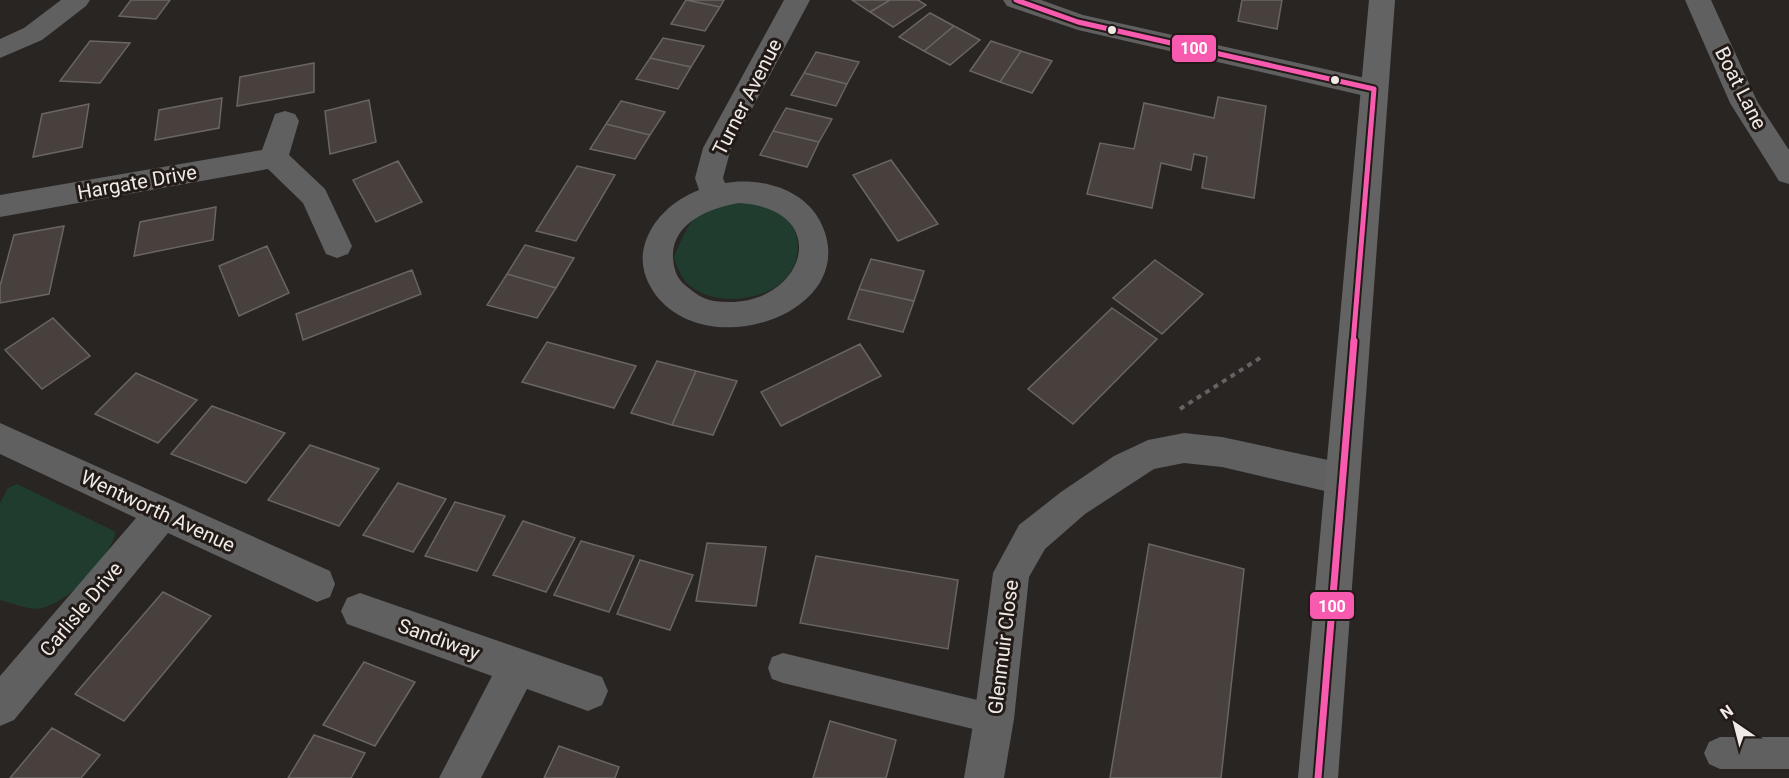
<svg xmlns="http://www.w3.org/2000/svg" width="1789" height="778" font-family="Roboto,sans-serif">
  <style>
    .green { fill: #1f3c2f }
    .building { fill: #48403d; stroke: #696563; stroke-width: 1.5 }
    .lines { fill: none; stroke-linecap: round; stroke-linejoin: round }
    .path { stroke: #646262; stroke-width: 4; stroke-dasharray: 5 5; stroke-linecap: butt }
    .service { fill: #606061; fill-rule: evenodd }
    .minor { fill: #606061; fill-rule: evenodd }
    .secondary { fill: #636364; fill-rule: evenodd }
    .bus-1-far1-casing { stroke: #221a17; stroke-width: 9 }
    .bus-1-casing { stroke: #221a17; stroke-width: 11 }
    .bus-1-far1 { stroke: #f75aaf; stroke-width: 5 }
    .bus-1 { stroke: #f75aaf; stroke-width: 7 }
    .bus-dot { fill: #f0eae7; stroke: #221a17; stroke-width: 2 }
    .labels { text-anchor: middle; stroke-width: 6; stroke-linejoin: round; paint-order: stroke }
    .street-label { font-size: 20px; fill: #f0eae7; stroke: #221a17 }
    .line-badge { stroke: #221a17; stroke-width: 2 }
    .badge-label { font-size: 16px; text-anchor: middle; font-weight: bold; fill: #fff }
  </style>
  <rect width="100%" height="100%" fill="#292523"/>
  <!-- green -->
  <path class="green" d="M732,202C747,203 764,203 777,211C802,226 804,257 786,278C765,301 722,305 696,290C683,283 678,270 674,257C691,219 690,214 732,202Z
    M17,484L116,532C109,558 70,602 42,608C30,611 12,603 0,600V503L8,488Z"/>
  <!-- building -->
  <path class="building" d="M131,0H170L156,19L119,16Z
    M686,0L720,7L705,31L671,24Z
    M686,0H724L720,7Z
    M852,0H890L870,12Z
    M890,0H918L926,5L893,27L870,12Z
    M1242,0H1282L1277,29L1238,21Z
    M930,13L954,26L924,51L899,37Z
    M954,26L980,40L950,65L924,51Z
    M663,38L704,46L691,67L650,58Z
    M90,41L130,43L100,83L60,81Z
    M991,41L1021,51L1000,82L970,71Z
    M1021,51L1052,61L1032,93L1000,82Z
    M816,52L859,62L847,84L804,73Z
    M650,58L691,67L678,89L636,79Z
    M314,63V92L237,106L240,77Z
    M804,73L847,84L836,106L791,95Z
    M1218,97L1266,106L1254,198L1202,188L1207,157L1194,154L1191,170L1161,163L1152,208L1087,194L1100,143L1134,149L1144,103L1214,118Z
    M222,98L219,128L155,140L159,110Z
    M369,100L376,142L330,154L325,111Z
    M621,101L665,112L650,135L606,124Z
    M89,104L82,147L33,157L42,114Z
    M786,108L832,119L819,142L773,131Z
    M606,124L650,135L635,159L590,149Z
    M773,131L819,142L807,167L760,155Z
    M891,160L938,224L898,241L853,175Z
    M398,161L422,202L376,222L353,180Z
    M577,166L615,175L576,241L536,231Z
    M216,207L213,240L134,256L140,222Z
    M64,226L49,294L0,303V286L14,235Z
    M525,245L574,258L556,288L507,274Z
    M267,246L289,293L239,316L219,266Z
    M871,259L924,271L914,301L859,289Z
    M1155,260L1203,294L1162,334L1113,298Z
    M412,270L421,294L303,340L296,314Z
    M507,274L556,288L537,318L487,305Z
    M859,289L914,301L903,332L848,319Z
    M1112,308L1157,339L1073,424L1028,389Z
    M53,318L90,356L42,389L5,350Z
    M547,342L636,366L614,408L522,382Z
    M860,344L881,376L781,426L761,392Z
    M657,361L696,371L672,425L631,413Z
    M696,371L737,381L713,435L672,425Z
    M136,373L197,400L158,443L95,414Z
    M212,406L285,433L246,483L171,454Z
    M310,445L379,469L339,526L268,500Z
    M398,483L446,499L413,552L363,535Z
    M455,502L505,516L477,571L425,556Z
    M523,521L575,538L546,592L493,575Z
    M581,541L634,556L609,612L554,595Z
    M707,543L766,547L756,606L696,601Z
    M1149,544L1244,569L1221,778H1110Z
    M816,556L958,580L948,649L800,623Z
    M640,560L693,575L670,630L617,614Z
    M163,592L211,616L124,721L75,694Z
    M364,662L415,682L375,746L323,725Z
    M830,721L896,740L886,778H813Z
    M52,728L100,755L81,778H10Z
    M314,735L365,753L351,778H288Z
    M559,746L619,767L615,778H544Z"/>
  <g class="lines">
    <!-- path -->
    <path class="path" d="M1180,409L1263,356"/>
    <!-- service -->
    <path class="service" d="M783,653L994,704L1005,708L1009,719L1005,730L994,734L783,683L772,679L768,668L772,657Z
      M1720,737H1789V769H1720L1709,764L1704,753L1709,742Z"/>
    <!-- minor -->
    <path class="minor" d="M61,0H90L86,6L42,40L0,58V39L24,28Z
      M784,0H810L731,148L723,178L725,183C759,177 803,188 820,221C866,310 709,367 655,294C645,280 640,263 644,247C651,220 673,200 699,190L695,178L703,148ZM740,203C839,210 802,314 714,301C702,299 695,293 686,286C677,279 674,270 673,258C671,223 711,207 740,203Z
      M1003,0H1041L1083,15L1374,80L1384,82L1387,89L1384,96L1374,98L1078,30L1007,6Z
      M1685,0H1711L1757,101L1789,150V184L1779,181L1730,103Z
      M285,111L295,114L299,121L289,155L325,189L352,246L348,254L337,258L326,254L303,203L268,169L0,217V195L262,150L275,114Z
      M0,423L330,571L335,584L330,597L317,602L168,533L14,720L0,726V676L136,518L0,454Z
      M1184,433L1222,437L1342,463L1354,468L1359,479L1354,490L1342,495L1222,467L1184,463L1154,469L1085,514L1045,549L1029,577L1014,719L1004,778H964L974,719L993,573L1019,525L1061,492L1114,456L1148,440Z
      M360,593L602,677L608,691L602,705L588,711L527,689L481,778H439L492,676L347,624L341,611L347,598Z"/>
    <!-- secondary -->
    <path class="secondary" d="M1369,0H1395L1338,778H1298Z"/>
    <defs>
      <path id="bus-1-far1" d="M1016,0L1078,22L1374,89
        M1353,343L1374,89"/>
      <path id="bus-1" d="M1318,778L1354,341"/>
    </defs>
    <!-- bus-1-far1 casing -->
    <use href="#bus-1-far1" class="bus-1-far1-casing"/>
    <!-- bus-1 casing -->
    <use href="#bus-1" class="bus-1-casing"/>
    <!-- bus-1-far1 -->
    <use href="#bus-1-far1" class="bus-1-far1"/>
    <!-- bus-1 -->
    <use href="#bus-1" class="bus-1"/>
  </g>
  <!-- markers -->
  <g class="bus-dot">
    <circle cx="1112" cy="30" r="5"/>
    <circle cx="1335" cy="80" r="5"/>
  </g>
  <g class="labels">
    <!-- street labels -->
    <g class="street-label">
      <text transform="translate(1741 88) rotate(63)" y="7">Boat Lane</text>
      <text transform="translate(747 97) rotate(-63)" y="7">Turner Avenue</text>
      <text transform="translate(137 182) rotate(-10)" y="7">Hargate Drive</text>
      <text transform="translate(158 511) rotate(25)" y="7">Wentworth Avenue</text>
      <text transform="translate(81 609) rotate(-50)" y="7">Carlisle Drive</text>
      <text transform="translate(439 639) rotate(20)" y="7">Sandiway</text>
      <text transform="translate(1003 647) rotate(-83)" y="7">Glenmuir Close</text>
    </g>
  </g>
  <g class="line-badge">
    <rect x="1171" y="34" width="46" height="29" rx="6" fill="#f75aaf"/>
    <rect x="1309" y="591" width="46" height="29" rx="6" fill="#f75aaf"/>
  </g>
  <g class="badge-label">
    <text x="1194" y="54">100</text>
    <text x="1332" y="612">100</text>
  </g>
  <!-- north arrow -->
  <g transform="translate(1735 724) rotate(325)" stroke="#221a17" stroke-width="4.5" paint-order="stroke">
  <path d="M0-4.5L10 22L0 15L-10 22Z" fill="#f0eae7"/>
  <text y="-9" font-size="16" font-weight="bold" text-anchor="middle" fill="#f0eae7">N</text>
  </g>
</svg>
